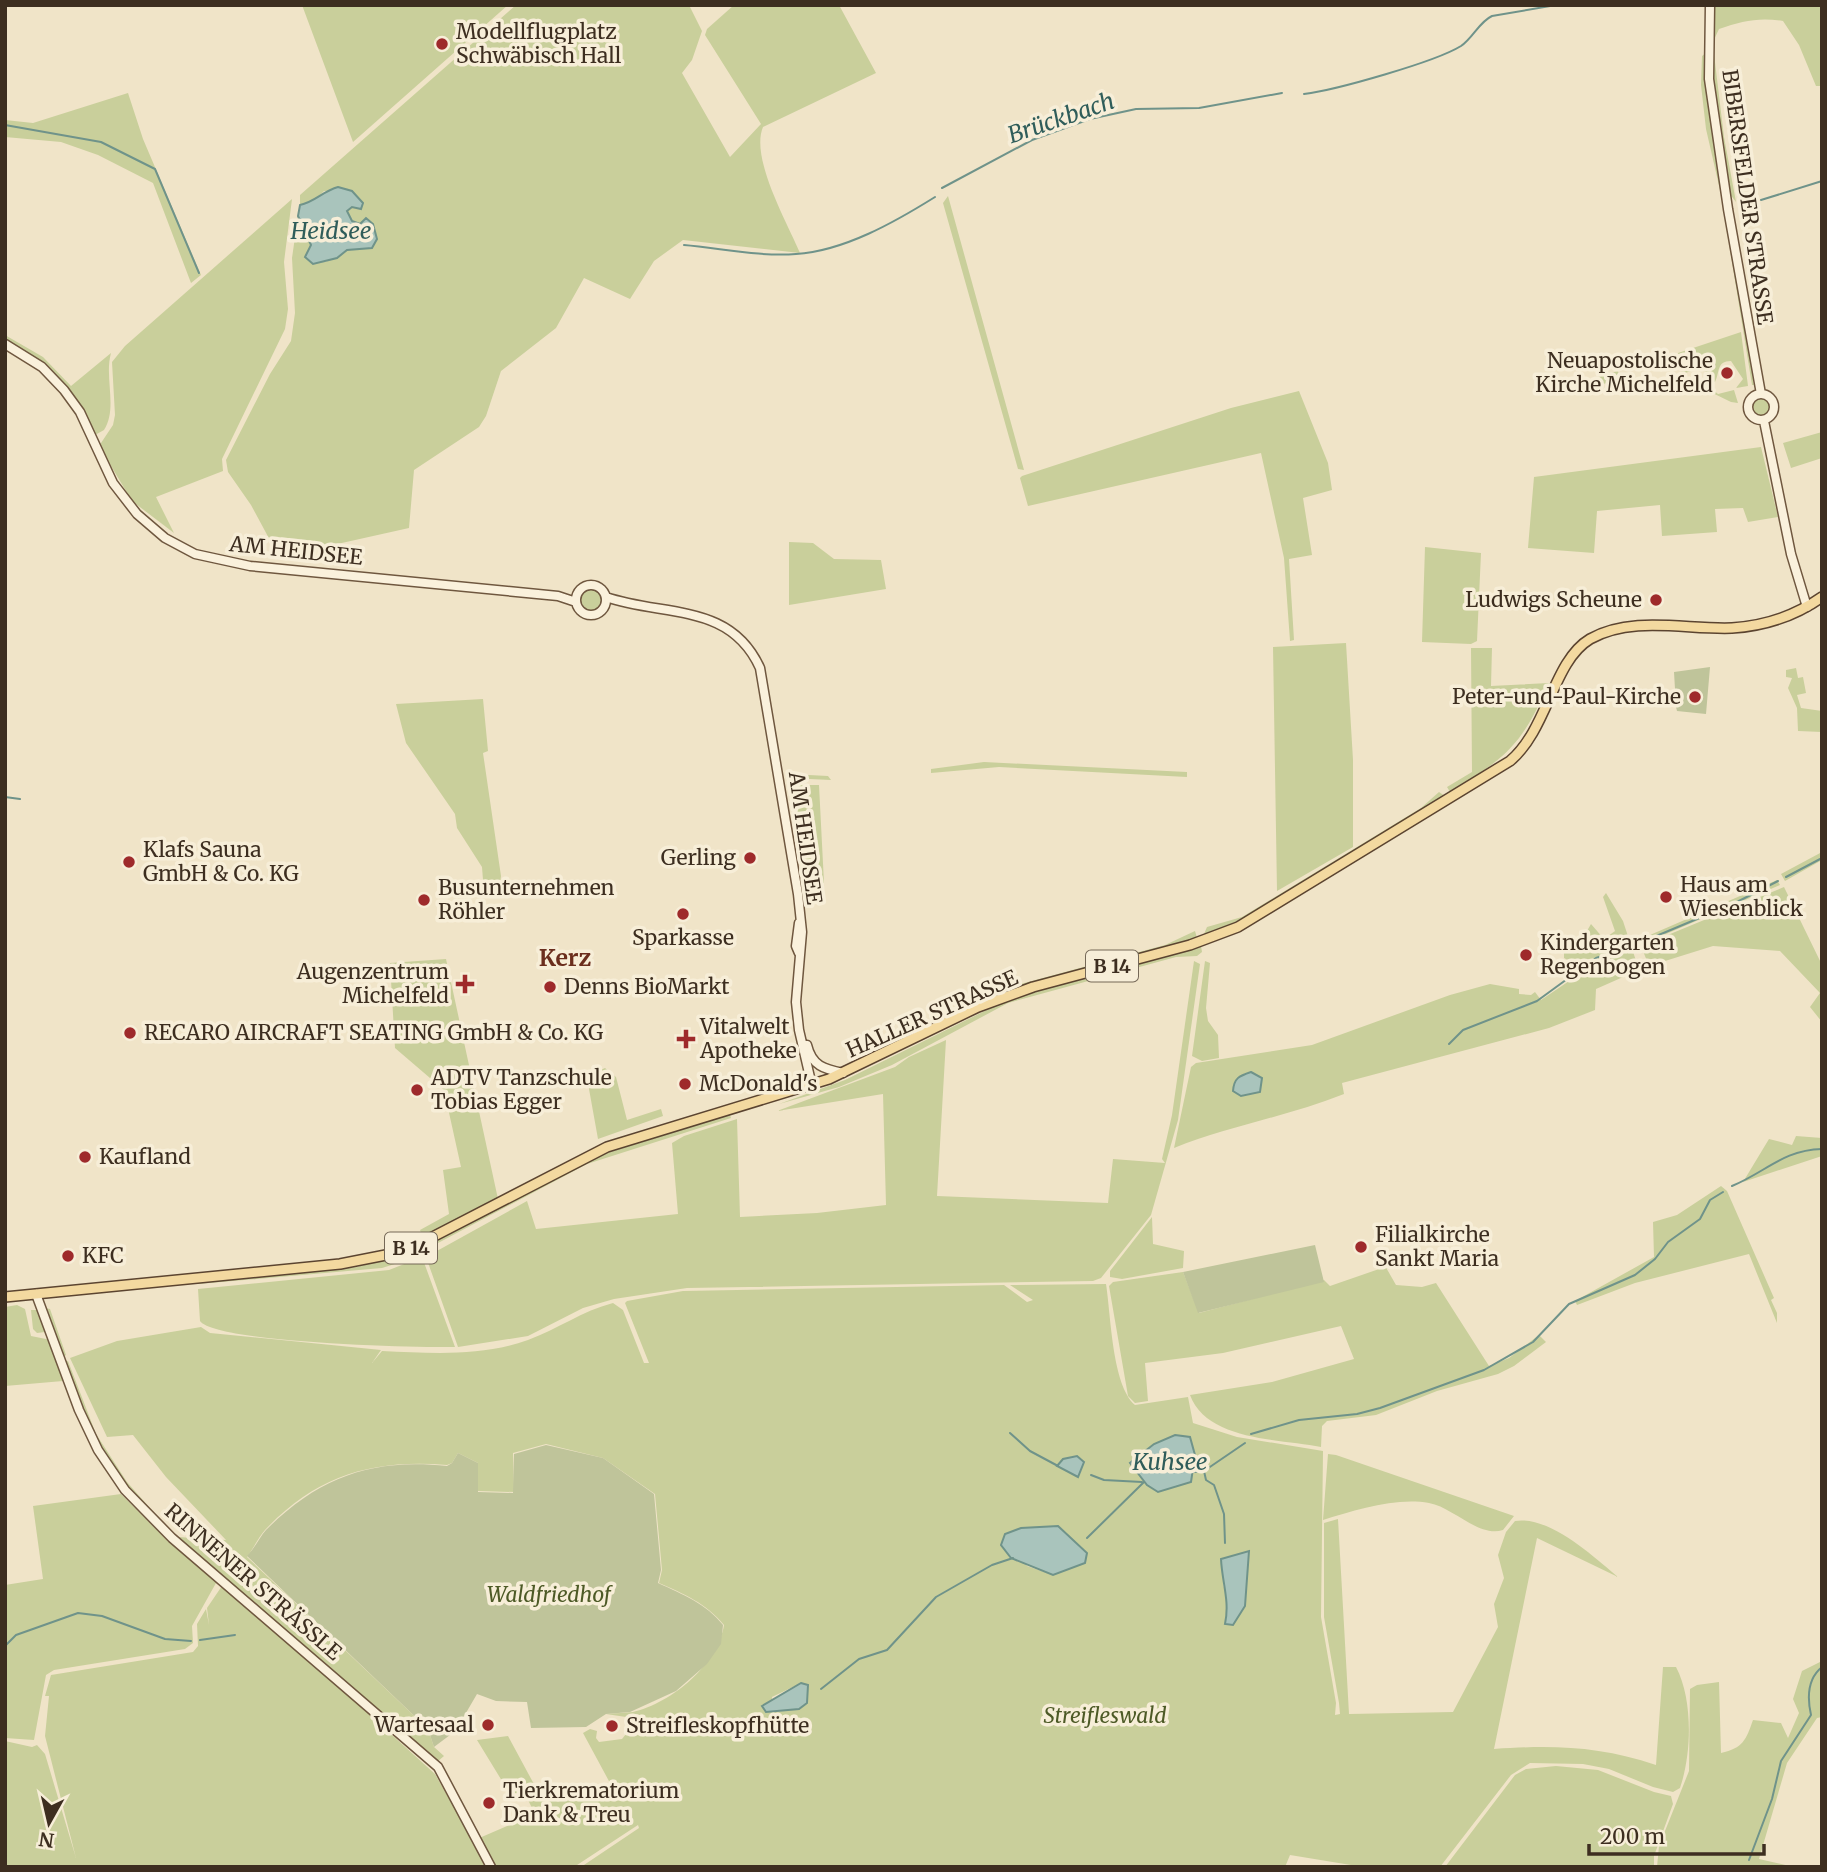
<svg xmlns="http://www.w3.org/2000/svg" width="1827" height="1872" font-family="Merriweather,serif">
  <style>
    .green { fill: #c9cf9b; fill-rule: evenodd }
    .cemetery { fill: #bfc49a }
    .water { fill: #a9c4bc; stroke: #6f938a; stroke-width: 2 }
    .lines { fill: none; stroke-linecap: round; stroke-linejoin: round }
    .stream { stroke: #6f938a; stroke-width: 2 }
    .secondary-casing { stroke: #6f573f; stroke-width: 11 }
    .primary-casing { stroke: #5b4430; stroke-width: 12 }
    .secondary { stroke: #faf1dc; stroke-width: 8 }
    .primary { stroke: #f3d9a0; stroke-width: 9 }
    .poi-dot { fill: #9e2a2b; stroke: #f7eed8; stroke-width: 2.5 }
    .labels { text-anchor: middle; stroke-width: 7; stroke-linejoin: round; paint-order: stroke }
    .shield { fill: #f7eed8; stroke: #756857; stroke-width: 2 }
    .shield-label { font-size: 19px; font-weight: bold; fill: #3d2e20 }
    .poi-label { font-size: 21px; fill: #3d2e20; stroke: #f7eed8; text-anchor: start }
    .street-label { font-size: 21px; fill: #3d2e20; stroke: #f7eed8 }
    .park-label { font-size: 21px; font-style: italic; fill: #4d5a26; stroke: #f7eed8 }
    .water-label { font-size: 23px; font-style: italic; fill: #2f5d5a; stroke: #f7eed8 }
    .neighbourhood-label { font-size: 23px; font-weight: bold; fill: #6b2e1e; stroke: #f7eed8 }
  </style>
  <rect width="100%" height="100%" fill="#f0e4c8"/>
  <!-- green -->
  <path class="green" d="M302,5H508L353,142Z
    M516,5H689L702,31L692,60L682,73L730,157L761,124L705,35L707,29L734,5H839L876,73L763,127C750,158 787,222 800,253L683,240L654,261L630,299L584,278L556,328L501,371L486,416L479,427L414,470L409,528L279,557L251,505L228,472L226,460L270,374L291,341L295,313L292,258L298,216L311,245L325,262L347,250L372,248L366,219L360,225L352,221L346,210L352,207L361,209L363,204L352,191H324L312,203L300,205V195Z
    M1713,5H1822V86H1816L1799,45L1783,21C1759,17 1742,21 1719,29L1712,44Z
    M1706,53L1710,113L1723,203L1706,129L1701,85L1702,56Z
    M1714,54L1724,137L1736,202L1729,193L1713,96Z
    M128,93L143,139L201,275L191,283L153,183L98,155L61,142L5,137V120L33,123Z
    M948,196L1024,470L1018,469L943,203Z
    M292,199L284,262L288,309L285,329L222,459L223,471L156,497L174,533L132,501L99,446L113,425L115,415L112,362L125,346Z
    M1728,224L1754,385H1752L1726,225Z
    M1741,332L1748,386L1736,388L1743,379L1731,361C1716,361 1720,373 1715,382L1708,378L1704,367L1685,373L1689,382L1683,379L1678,353Z
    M5,335L43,357L71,386L111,353C104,378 118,408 104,430L95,435C76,392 47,362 5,340Z
    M1618,371L1620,382L1562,388Z
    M1696,380V385L1706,389L1713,383V390L1718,394L1734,390L1738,403L1731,402L1694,384Z
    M1299,391L1328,463L1332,490L1303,498L1312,555L1289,559L1294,640L1290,641L1284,558L1261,453L1028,506L1020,478L1022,476L1231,408Z
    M1752 407a9 9 0 1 1 18 0a9 9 0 1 1-18 0Z
    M1822,432V458L1791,468L1783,443Z
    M1761,447L1778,517L1748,522L1743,508L1715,509L1717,532L1662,536L1660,505L1597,511L1594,553L1528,548L1534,477Z
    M789,542L813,543L834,559L881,560L886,589L789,605Z
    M1425,547L1481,553L1477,641L1471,644L1422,642Z
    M581 600a11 11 0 1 1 22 0a11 11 0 1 1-22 0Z
    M1346,643L1353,760V847L1277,891L1273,647Z
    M1471,648H1492L1491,686L1549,683C1522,745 1506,758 1450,792L1447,787L1472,772Z
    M1796,668L1798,678L1803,677L1806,693L1797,695L1801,708L1822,711V732L1798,731L1797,708L1788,688L1792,678L1786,677V670Z
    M483,699L488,751L483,753L501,876L499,892L484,893L482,867L457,828L455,814L406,743L396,704Z
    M984,762L1187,772V777L999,767L931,773V769Z
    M789,774L828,776L831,780L788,778Z
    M792,785H819L824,883L806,886Z
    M1439,792L1445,796L1242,920L1209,936L1204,934L1207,927L1242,917L1421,808Z
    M1822,852V860L1785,881L1781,874Z
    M1777,880L1780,885L1645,943L1643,938Z
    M1784,887L1822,965V1022L1810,1007L1820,993L1780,951L1713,946L1649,966L1641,946Z
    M1606,893L1623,921L1639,970L1596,989L1595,1010L1549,1028L1342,1083L1344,1094C1289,1116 1229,1126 1174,1148L1191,1067L1196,1063L1312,1045L1450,995L1490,984L1519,989V994L1531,995L1535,992L1541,1000L1578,975L1574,970L1579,966L1564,958V949L1575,940L1580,943L1591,924L1604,939L1615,931L1603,897Z
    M1195,931L1197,938L1191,940L1002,993L891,1044L1002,989L1165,945Z
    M1201,946L1202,952L1197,956L1176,957L1008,1003L892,1065L839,1087L779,1104L845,1080L1011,998Z
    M446,959L498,1199L423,1239L420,1230L449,1214L443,1170L461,1167L444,1090L395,1048L390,963Z
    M1194,961L1200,964L1178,1120L1151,1215L1101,1278L1093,1281L687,1288L614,1299L583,1308L528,1336L458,1347L426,1257L527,1201L536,1229L678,1214L672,1143L684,1136L737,1119L740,1217L817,1213L886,1205L883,1094L777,1111L895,1067L909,1057L946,1040L937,1196L1108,1203L1113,1159L1165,1163L1162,1159L1172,1115Z
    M1205,961L1210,963L1206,1008L1208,1021L1218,1035L1219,1058L1202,1061L1192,1056Z
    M605,1068L616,1077L627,1120L661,1109L663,1116L598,1139L589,1089L596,1072Z
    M730,1115L731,1118L587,1164L423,1251L425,1247L587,1159Z
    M1796,1136L1822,1138V1156L1743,1182L1769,1139L1792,1145Z
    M1721,1186L1727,1191L1774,1298L1771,1300L1777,1313V1323L1749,1254L1635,1283L1577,1305L1575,1301L1654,1257L1653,1222L1677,1215Z
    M1152,1217L1153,1244L1184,1251L1183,1268L1122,1279L1110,1277V1271Z
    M411,1252L418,1253L417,1257L382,1268L198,1284V1281L357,1267Z
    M422,1257L455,1347C419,1348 216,1343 200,1321L198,1289L389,1270Z
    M1384,1264L1396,1285L1422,1287L1436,1283L1489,1366L1509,1358L1539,1335L1546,1342L1514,1366L1498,1374L1437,1391L1376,1415L1327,1421L1322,1426L1321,1447C1280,1439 1207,1441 1190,1395L1272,1382L1354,1359L1341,1326L1223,1353L1145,1363L1148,1401L1135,1403L1128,1396L1109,1286L1113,1282L1183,1272L1199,1313L1324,1280L1330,1286L1382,1268Z
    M1106,1284C1111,1316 1112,1385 1135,1405L1188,1397L1193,1423L1237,1437L1323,1451L1321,1617L1336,1703L1335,1715L1340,1714L1339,1703L1324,1617V1523L1338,1519L1349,1714L1453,1712L1498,1627L1494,1604L1504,1578L1498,1555L1506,1532L1515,1521C1549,1515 1594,1557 1618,1577L1537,1538L1494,1749C1553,1745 1599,1746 1656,1765L1663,1667H1676C1693,1699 1692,1753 1680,1788L1673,1792L1653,1787L1609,1769L1583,1764L1530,1763L1511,1775L1440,1867H1363L1290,1855L1285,1867H581L639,1828L638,1825L574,1867H491L477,1839L535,1814L524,1792L510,1794L477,1740L508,1736L542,1799L574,1785L583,1795L610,1783L583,1733L590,1729L597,1731L596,1738L599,1742L622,1739L626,1734V1717L606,1714C615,1713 626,1713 633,1712C672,1703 718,1664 724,1625C706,1603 684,1594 659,1583L662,1570L655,1494L603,1458L546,1444L513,1453L514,1492L478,1491V1463L458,1453L452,1463L447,1465C373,1459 317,1475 265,1530C258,1538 253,1549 247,1557L428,1729L434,1747L444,1756L437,1762L178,1537L226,1540L166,1477L133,1435L107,1437L70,1358L117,1341L201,1327L210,1333L381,1350L372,1363L382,1351C431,1353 481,1357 528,1340C558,1329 582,1311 613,1303L623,1310L644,1363H649L625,1303L627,1301L683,1291L1004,1285L1027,1302L1033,1300L1010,1285ZM1195,1455L1191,1482L1173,1485ZM1076,1456L1084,1462L1080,1474L1063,1459ZM1058,1526L1086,1553L1085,1563L1053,1575L1027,1566L1005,1534L1021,1528ZM1248,1551L1245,1605L1226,1623L1229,1605L1223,1584ZM801,1683L799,1709L773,1712L772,1697Z
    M17,1305L25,1309L31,1336L51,1340L63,1381L5,1386V1307Z
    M45,1308L50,1309L66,1355L63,1357Z
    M31,1310H38L45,1332L37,1333L33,1329Z
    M68,1361L96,1434L127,1482L171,1532L121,1482L88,1424L65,1362Z
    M1328,1454L1336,1455L1514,1516L1503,1530C1479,1538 1453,1507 1429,1503C1396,1497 1355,1510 1323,1520Z
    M121,1494L153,1526L215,1578L216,1583L192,1626L193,1643L185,1649L54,1670L46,1675L34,1740L5,1738V1585L43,1579L33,1506Z
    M224,1583L435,1774L488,1867H5V1741L32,1747L37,1745L45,1754L76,1858L45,1736L49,1696H45L51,1675L193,1652L198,1646L197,1624L206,1609L209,1625L207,1608Z
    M1822,1661V1717L1817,1718L1787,1763L1759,1859L1794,1867H1657L1659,1846L1689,1771L1690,1689L1697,1685L1719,1682L1721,1753C1743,1748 1746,1740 1753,1720L1781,1723L1788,1738L1799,1713L1793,1699L1802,1671Z
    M1556,1766L1598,1770L1654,1792L1671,1796L1673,1804L1654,1856V1867H1445L1515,1775L1526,1769Z"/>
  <!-- cemetery -->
  <path class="cemetery" d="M1710,667L1706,714L1677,711L1672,691L1675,689L1674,672Z
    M1315,1245L1324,1282L1198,1313L1183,1272Z
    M546,1445L603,1458L654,1494L661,1570L658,1583C684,1595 705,1603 723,1625L721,1644L707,1664L676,1691L630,1712L606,1714L586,1727L531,1728L527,1702L496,1701L477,1694L463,1718L466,1723L434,1747L428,1729L247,1556C255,1548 259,1538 266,1530C319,1477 372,1458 447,1466L452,1463L458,1453L478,1463V1492L513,1493L514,1454Z"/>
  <!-- water -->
  <path class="water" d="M338,187L352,191L363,203L361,209L352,207L347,211L352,221L360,224L366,218L373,224L377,239L372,248L347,250L337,258L313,264L305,257L311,245L298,216L300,205C315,202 323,191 338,187Z
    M1251,1072L1262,1078L1260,1092L1241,1096L1233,1091C1234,1078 1239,1076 1251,1072Z
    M1175,1435L1190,1437L1195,1455L1191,1482L1158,1492L1147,1485L1130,1463L1154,1444Z
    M1077,1456L1084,1462L1078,1477L1057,1466L1063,1459Z
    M1058,1526L1087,1553L1085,1563L1053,1575L1011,1558L1001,1545L1005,1534L1021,1528Z
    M1249,1551L1245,1606L1233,1625L1225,1624C1230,1601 1222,1582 1221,1559Z
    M801,1683L808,1685L807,1703L799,1709L766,1712L762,1706Z"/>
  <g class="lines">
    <!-- stream -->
    <path class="stream" d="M1304,94C1336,90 1435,62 1461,46C1473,38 1479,22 1492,16L1556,5
      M5,125L101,142L155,169L199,273
      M942,188L1032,140L1090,119L1136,109L1199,108L1282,93
      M1761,200L1822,181
      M684,245C720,248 760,257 796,254C844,251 895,222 935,197
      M5,797L20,799
      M1786,877L1822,858
      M1642,942L1735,903L1778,881
      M1449,1044L1463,1030L1537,1001L1596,958L1631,946
      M1732,1186C1766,1172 1783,1150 1822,1149
      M1010,1433L1030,1451L1058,1466
      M1251,1434L1299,1420L1357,1414L1380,1408L1484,1370L1533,1342L1569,1304L1635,1275L1655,1259L1668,1242L1700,1219L1710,1200L1723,1192
      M1204,1471L1206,1480L1214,1485L1224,1514L1225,1543
      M1194,1472L1204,1471L1245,1443
      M1091,1475L1104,1480L1142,1482
      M1087,1538L1144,1482
      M200,1640L235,1635
      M5,1646L16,1635L78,1613L102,1616L165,1639L191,1641
      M821,1689L859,1659L887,1650L936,1597L992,1565L1013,1558
      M1749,1860L1772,1799L1781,1761L1811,1715C1807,1697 1807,1679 1822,1667"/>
    <defs>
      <path id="secondary" d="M1710,5L1709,79L1728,209L1761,394
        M5,344L42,367L64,390L80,412L113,483L137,514L165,538L195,554L250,566L558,596L576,602
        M1748 407a13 13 0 1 1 26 0a13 13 0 1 1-26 0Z
        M1764,421L1791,554L1807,607
        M576 600a15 15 0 1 1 30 0a15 15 0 1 1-30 0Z
        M606,597C664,617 730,602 760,668L798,894L802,932L796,1002L799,1030L812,1086
        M799,953L796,946L799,923
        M807,1045C812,1066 824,1069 843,1073
        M36,1294L79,1410L98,1450L125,1490L172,1538L438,1767L491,1867"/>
      <path id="primary" d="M5,1297L340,1264L396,1253L417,1245L607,1147L829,1079L978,1007L1033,987L1190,945L1238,927L1510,761C1548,729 1553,661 1590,639C1632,615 1687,630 1732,628C1765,626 1795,616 1822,597"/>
    </defs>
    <!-- secondary casing -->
    <use href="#secondary" class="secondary-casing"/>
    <!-- primary casing -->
    <use href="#primary" class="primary-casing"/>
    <!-- secondary -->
    <use href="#secondary" class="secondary"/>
    <!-- primary -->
    <use href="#primary" class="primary"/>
  </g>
  <!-- markers -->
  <g class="poi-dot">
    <circle cx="442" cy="44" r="7"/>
    <circle cx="1727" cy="373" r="7"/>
    <circle cx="1656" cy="600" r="7"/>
    <circle cx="1695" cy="697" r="7"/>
    <circle cx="750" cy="858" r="7"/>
    <circle cx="129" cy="862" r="7"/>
    <circle cx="1666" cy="897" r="7"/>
    <circle cx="424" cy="900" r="7"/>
    <circle cx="683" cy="914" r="7"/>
    <circle cx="1526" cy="955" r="7"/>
    <path d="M461.5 973.5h7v7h7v7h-7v7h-7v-7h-7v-7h7z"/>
    <circle cx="550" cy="987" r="7"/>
    <circle cx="130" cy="1033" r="7"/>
    <path d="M682.5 1028.5h7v7h7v7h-7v7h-7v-7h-7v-7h7z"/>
    <circle cx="685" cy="1084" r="7"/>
    <circle cx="417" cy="1090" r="7"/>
    <circle cx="85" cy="1157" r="7"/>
    <circle cx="1361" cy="1247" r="7"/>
    <circle cx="68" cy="1256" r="7"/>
    <circle cx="488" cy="1725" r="7"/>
    <circle cx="612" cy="1726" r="7"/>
    <circle cx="489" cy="1803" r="7"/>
  </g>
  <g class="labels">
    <!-- shield labels -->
    <g class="shield">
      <rect x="1086" y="950.5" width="52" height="31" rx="5"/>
      <rect x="385" y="1232.5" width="52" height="31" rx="5"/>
    </g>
    <g class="shield-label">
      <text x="1112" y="973">B 14</text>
      <text x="411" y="1255">B 14</text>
    </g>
    <!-- poi labels -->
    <g class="poi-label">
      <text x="456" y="39">Modellflugplatz<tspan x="456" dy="24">Schwäbisch Hall</tspan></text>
      <text x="1713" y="368" text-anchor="end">Neuapostolische<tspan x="1713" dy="24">Kirche Michelfeld</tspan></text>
      <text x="1642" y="607" text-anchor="end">Ludwigs Scheune</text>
      <text x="1681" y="704" text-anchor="end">Peter-und-Paul-Kirche</text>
      <text x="143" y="857">Klafs Sauna<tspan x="143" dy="24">GmbH &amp; Co. KG</tspan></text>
      <text x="736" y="865" text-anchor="end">Gerling</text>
      <text x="1680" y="892">Haus am<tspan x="1680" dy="24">Wiesenblick</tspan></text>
      <text x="438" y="895">Busunternehmen<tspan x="438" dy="24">Röhler</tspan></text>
      <text x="683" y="945" text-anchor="middle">Sparkasse</text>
      <text x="1540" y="950">Kindergarten<tspan x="1540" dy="24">Regenbogen</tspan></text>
      <text x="449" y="979" text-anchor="end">Augenzentrum<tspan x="449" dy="24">Michelfeld</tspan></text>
      <text x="564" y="994">Denns BioMarkt</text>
      <text x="700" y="1034">Vitalwelt<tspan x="700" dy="24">Apotheke</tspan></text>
      <text x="144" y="1040">RECARO AIRCRAFT SEATING GmbH &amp; Co. KG</text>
      <text x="431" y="1085">ADTV Tanzschule<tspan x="431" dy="24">Tobias Egger</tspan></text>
      <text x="699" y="1091">McDonald's</text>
      <text x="99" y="1164">Kaufland</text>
      <text x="1375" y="1242">Filialkirche<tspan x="1375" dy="24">Sankt Maria</tspan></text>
      <text x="82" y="1263">KFC</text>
      <text x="474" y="1732" text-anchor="end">Wartesaal</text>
      <text x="626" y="1733">Streifleskopfhütte</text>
      <text x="503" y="1798">Tierkrematorium<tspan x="503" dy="24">Dank &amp; Treu</tspan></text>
    </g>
    <!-- street labels -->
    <g class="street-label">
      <text transform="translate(1747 197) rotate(82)" y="7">BIBERSFELDER STRASSE</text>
      <text transform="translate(296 551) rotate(6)" y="7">AM HEIDSEE</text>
      <text transform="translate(805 838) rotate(82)" y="7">AM HEIDSEE</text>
      <text transform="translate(932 1014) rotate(-24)" y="7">HALLER STRASSE</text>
      <text transform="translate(253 1582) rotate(41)" y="7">RINNENER STRÄSSLE</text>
    </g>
    <!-- park labels -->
    <g class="park-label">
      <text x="549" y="1602">Waldfriedhof</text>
      <text x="1105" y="1723">Streifleswald</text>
    </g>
    <!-- water labels -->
    <g class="water-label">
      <text transform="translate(1061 118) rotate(-19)" y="8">Brückbach</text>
      <text x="331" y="239">Heidsee</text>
      <text x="1170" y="1470">Kuhsee</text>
    </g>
    <!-- neighbourhood labels -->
    <g class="neighbourhood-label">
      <text x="565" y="966">Kerz</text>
    </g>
  </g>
  <!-- border -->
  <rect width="1827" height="1872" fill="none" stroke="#3d2e20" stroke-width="14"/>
  <!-- north arrow -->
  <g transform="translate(49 1823) rotate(188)" stroke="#f7eed8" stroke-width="5" paint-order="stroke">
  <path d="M0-5L12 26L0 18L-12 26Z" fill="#3d2e20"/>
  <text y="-10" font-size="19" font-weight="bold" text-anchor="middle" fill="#3d2e20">N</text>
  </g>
  <!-- scale -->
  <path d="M1589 1844v10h175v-10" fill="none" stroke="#3d2e20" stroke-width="3.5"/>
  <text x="1600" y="1844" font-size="21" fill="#3d2e20" stroke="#f7eed8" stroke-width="5" paint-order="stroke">200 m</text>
</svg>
